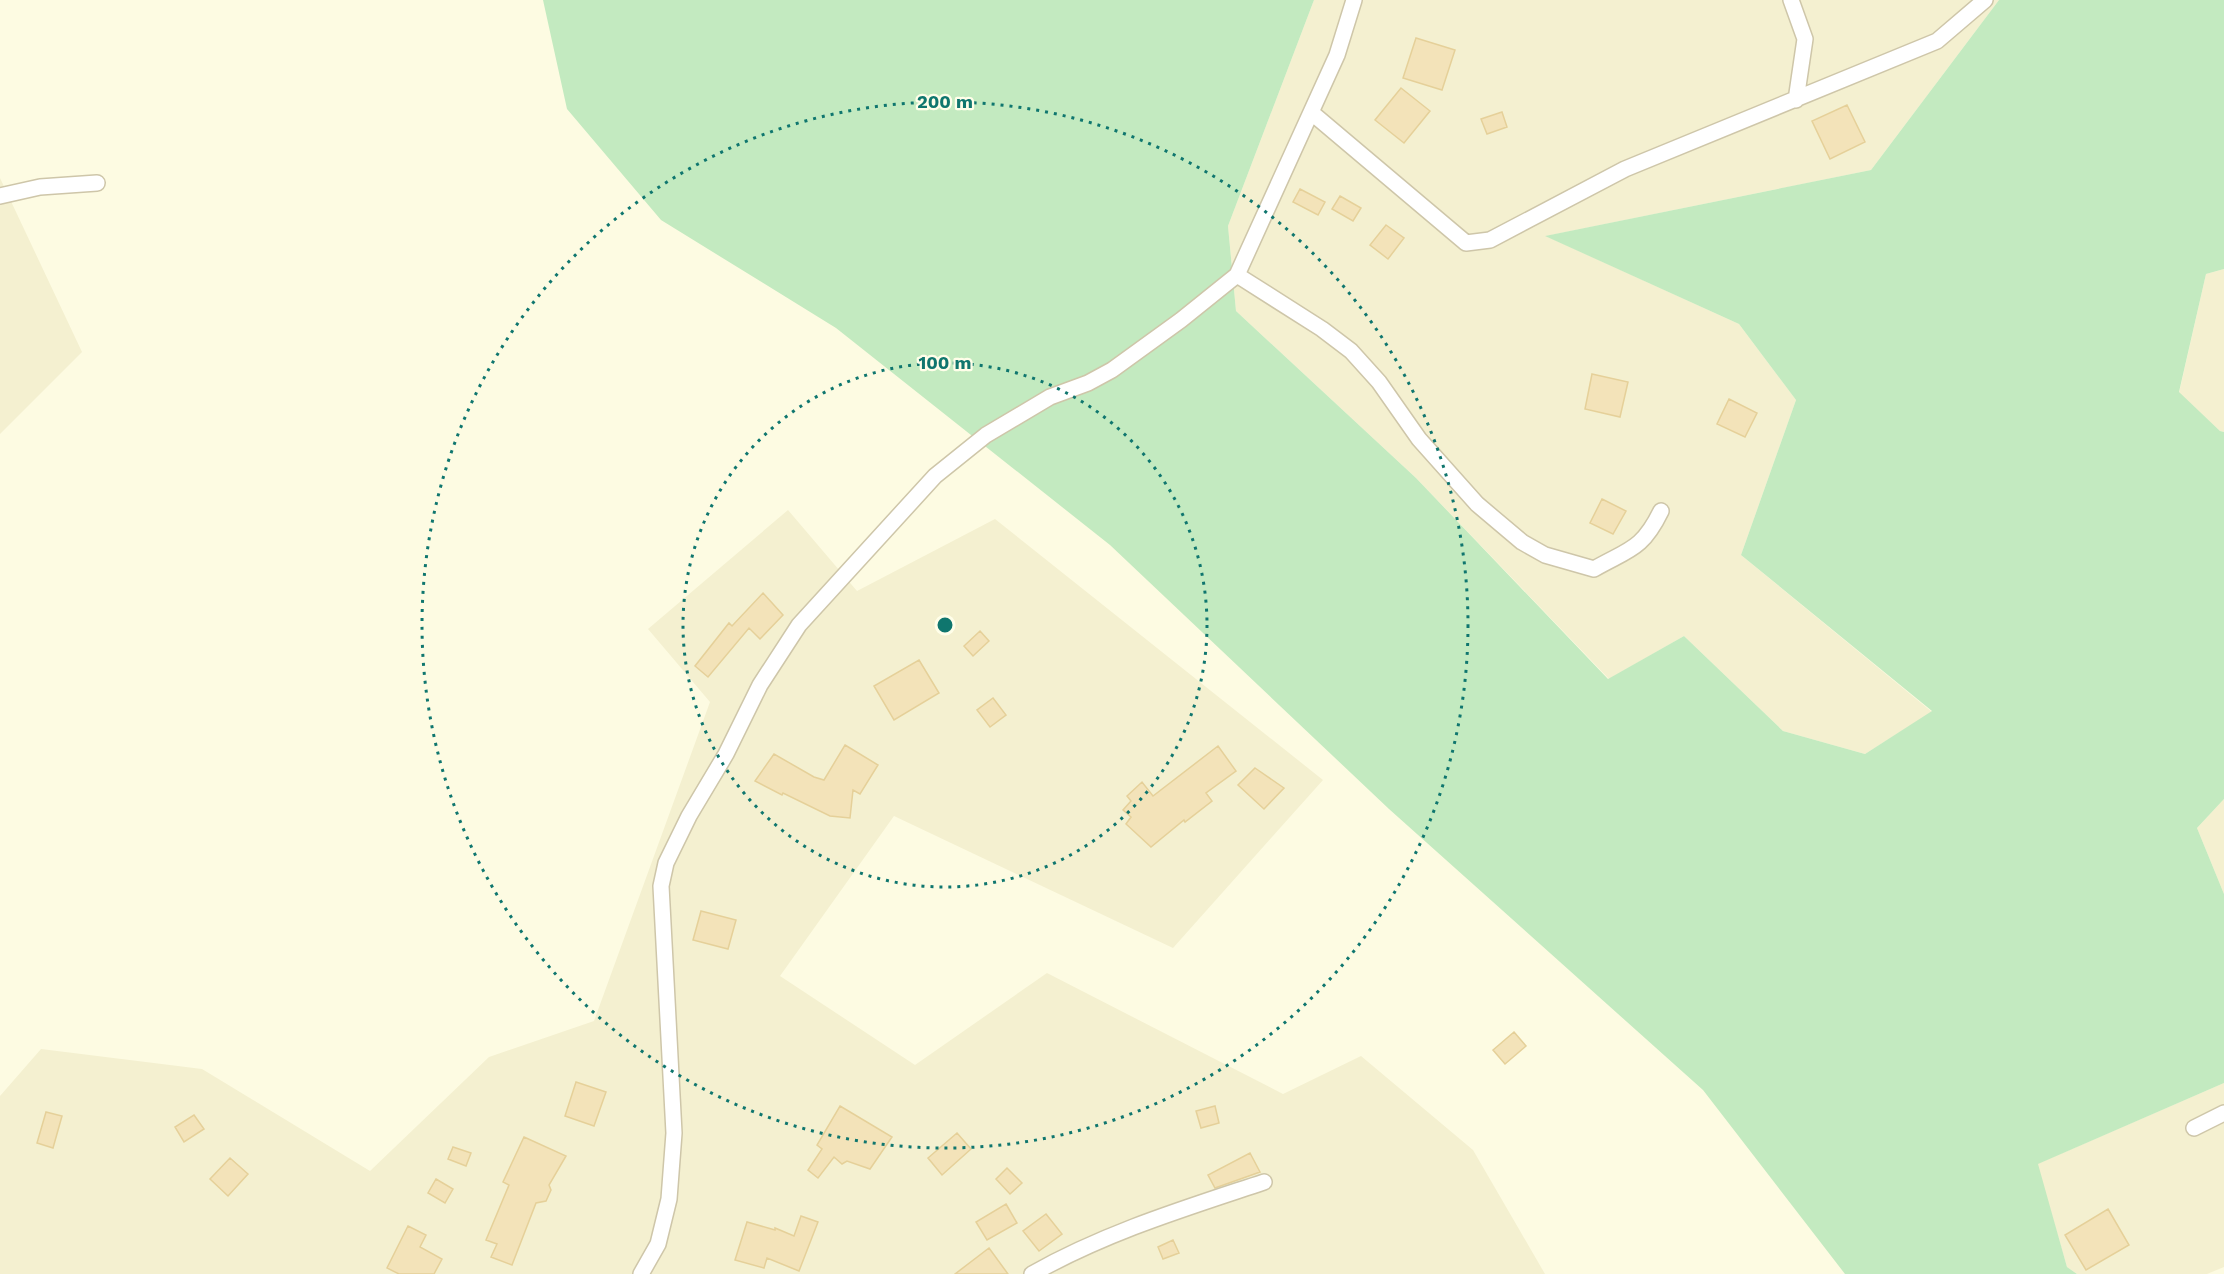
<svg xmlns="http://www.w3.org/2000/svg" width="2224" height="1274" font-family="'Work Sans',sans-serif">
  <style>
    .residential { fill: #f4f0d0 }
    .green { fill: #c3eac0 }
    .building { fill: #f3e3b9; stroke: #e5d099; stroke-width: 1.5 }
    .lines { fill: none; stroke-linecap: round; stroke-linejoin: round }
    .minor-casing { stroke: #cec6a9; stroke-width: 18 }
    .minor { stroke: #fff; stroke-width: 15 }
    .ring { fill: none; stroke: #0f766e; stroke-width: 3; stroke-dasharray: 3 6 }
    .centre { fill: #0f766e; stroke: #fffee9; stroke-width: 3 }
    .ring-label { font-size: 18px; text-anchor: middle; font-weight: bold; fill: #0f766e; stroke: #fffee9; stroke-width: 4.5; stroke-linejoin: round; paint-order: stroke }
  </style>
  <rect width="100%" height="100%" fill="#fdfbe2"/>
  <!-- residential -->
  <path class="residential" d="M1314,0H1999L1871,170L1546,236L1739,324L1796,400L1741,555L1932,712L1865,754L1783,731L1684,636L1609,679L1416,478L1236,311L1228,226Z
    M0,178L82,352L0,434Z
    M2224,269V432L2220,431L2179,393L2206,274Z
    M788,510L857,591L995,519L1323,780L1173,948L894,816L780,976L915,1065L1047,973L1283,1094L1361,1056L1473,1150L1545,1274H0V1096L41,1049L202,1069L370,1171L489,1057L594,1021L710,702L648,629Z
    M2224,799V894L2197,828Z
    M2224,1083V1267L2207,1274H2077L2067,1267L2037,1164Z"/>
  <!-- green -->
  <path class="green" d="M543,0H1314L1228,226L1236,311L1416,478L1608,679L1684,636L1783,731L1865,754L1932,711L1741,555L1796,400L1739,324L1545,236L1871,170L1999,0H2224V269L2206,274L2179,392L2220,431L2224,432V799L2197,828L2224,894V1083L2038,1164L2067,1267L2077,1274H1845L1703,1090L1389,809L1110,545L836,328L661,220L567,109Z"/>
  <!-- building -->
  <path class="building" d="M1416,38L1455,50L1442,90L1403,78Z
    M1401,88L1430,111L1404,143L1375,120Z
    M1847,105L1865,142L1830,159L1812,121Z
    M1502,112L1507,127L1487,134L1481,119Z
    M1300,189L1325,202L1318,215L1293,202Z
    M1340,196L1361,208L1353,221L1332,209Z
    M1386,225L1404,238L1388,259L1370,245Z
    M1592,374L1628,382L1620,417L1585,409Z
    M1729,399L1757,413L1745,437L1717,424Z
    M1602,499L1626,511L1613,534L1590,523Z
    M763,593L783,615L760,639L749,628L708,677L695,666L729,623L732,626Z
    M980,631L989,641L973,656L964,646Z
    M919,660L939,693L894,720L874,686Z
    M993,698L1006,715L990,727L977,710Z
    M845,745L878,765L860,794L853,790L850,818L830,816L783,793L782,795L755,781L774,754L814,777L824,780Z
    M1218,746L1236,771L1206,793L1212,801L1185,822L1184,820L1151,847L1126,824L1131,817L1123,810L1131,801L1127,796L1142,782L1153,796Z
    M1255,768L1284,788L1264,809L1238,785Z
    M701,911L736,920L728,949L693,940Z
    M1514,1032L1526,1046L1505,1064L1493,1050Z
    M576,1082L606,1092L594,1126L565,1116Z
    M840,1106L892,1137L870,1169L847,1161L842,1164L834,1157L818,1178L808,1170L822,1149L817,1145Z
    M1215,1106L1219,1123L1201,1128L1196,1111Z
    M46,1112L62,1116L53,1148L37,1143Z
    M194,1115L204,1129L184,1142L175,1127Z
    M957,1133L971,1149L942,1175L928,1158Z
    M524,1137L566,1156L549,1185L551,1190L546,1201L536,1203L512,1265L491,1257L497,1244L486,1240L509,1185L503,1182Z
    M453,1147L471,1153L466,1166L448,1159Z
    M1250,1153L1260,1172L1215,1188L1208,1175Z
    M230,1158L248,1174L228,1196L210,1179Z
    M1007,1168L1022,1183L1010,1194L996,1179Z
    M436,1179L453,1189L445,1203L428,1193Z
    M1006,1204L1017,1223L987,1240L976,1222Z
    M2108,1209L2129,1245L2086,1270L2065,1235Z
    M1046,1214L1062,1234L1039,1251L1023,1231Z
    M801,1216L818,1222L799,1271L767,1258L764,1268L735,1260L747,1222L775,1230V1228L794,1236Z
    M408,1226L426,1235L420,1247L442,1259L434,1274H399L387,1268Z
    M1173,1240L1179,1253L1163,1259L1158,1247Z
    M989,1248L1008,1274H955Z"/>
  <g class="lines">
    <defs>
      <path id="minor" d="M1791,0L1805,39L1796,100
        M1312,113L1466,243L1490,240L1625,169L1937,41L1985,0
        M0,196L40,187L97,183
        M1237,275L1322,329L1351,351L1379,382L1419,439L1477,504L1522,542L1545,555L1594,569C1629,549 1642,550 1661,511
        M2194,1128L2224,1113
        M641,1274L658,1244L669,1199L674,1133L661,886L666,863L689,816L726,754L760,685L799,625L935,476L986,435L1050,397L1088,383L1112,370L1181,320L1237,275L1337,55L1354,0
        M1032,1274C1107,1232 1183,1209 1264,1182"/>
    </defs>
    <!-- minor casing -->
    <use href="#minor" class="minor-casing"/>
    <!-- minor -->
    <use href="#minor" class="minor"/>
  </g>
  <!-- distance rings -->
  <g class="ring">
    <circle cx="945" cy="625" r="262"/>
    <circle cx="945" cy="625" r="523"/>
  </g>
  <circle cx="945" cy="625" r="9" class="centre"/>
  <g class="ring-label">
    <text x="945" y="108">200 m</text>
    <text x="945" y="369">100 m</text>
  </g>
</svg>
